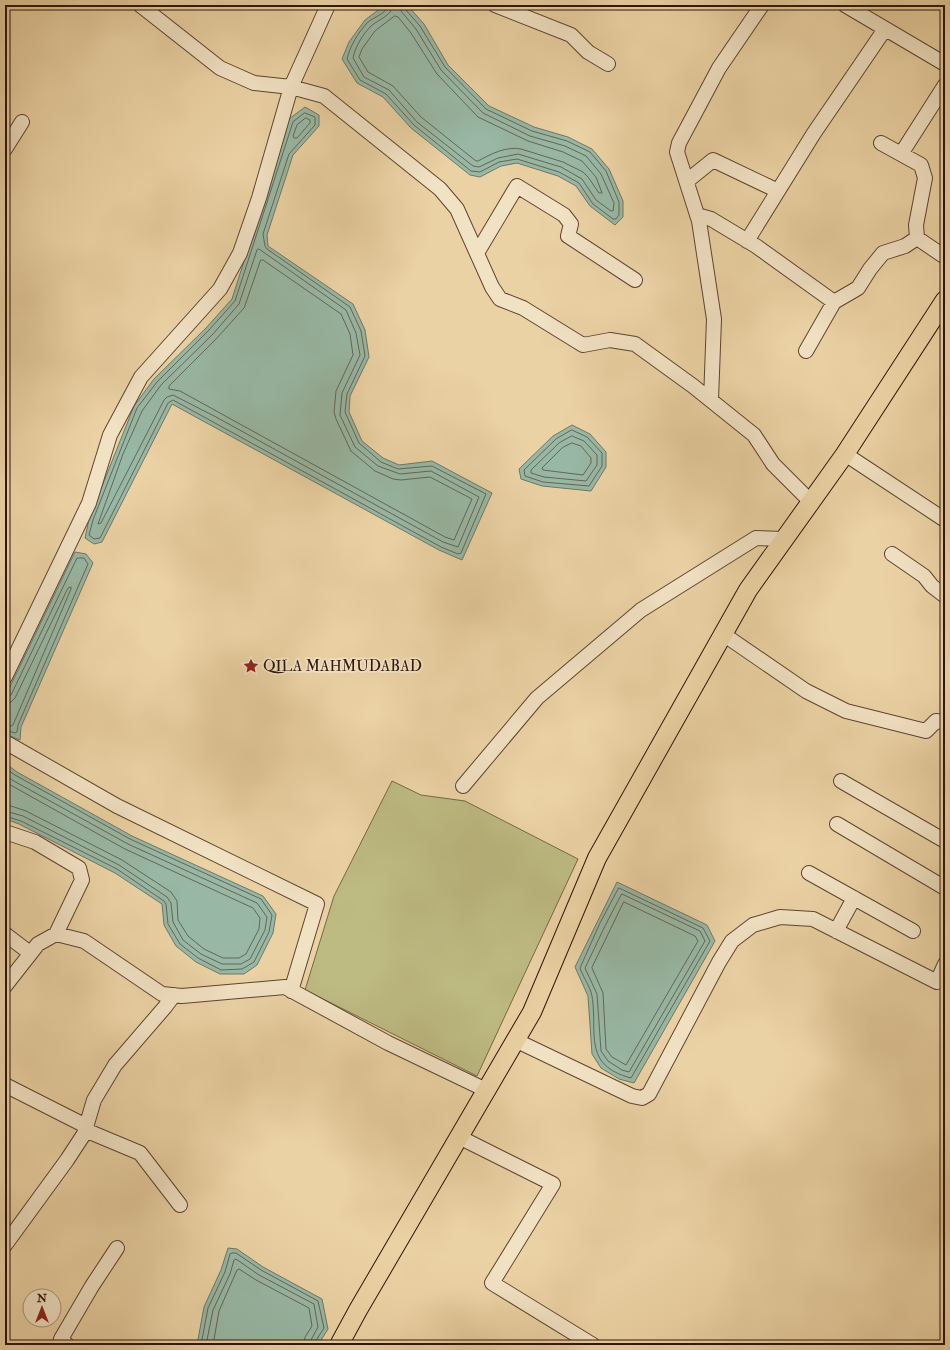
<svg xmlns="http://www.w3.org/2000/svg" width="950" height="1350" font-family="'IM FELL Double Pica',serif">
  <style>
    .green { fill: #bdba82; stroke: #766846 }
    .water { fill: #98b8a5; stroke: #6e7767 }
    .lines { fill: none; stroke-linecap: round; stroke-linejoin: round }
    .shore { stroke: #636657; stroke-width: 1 }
    .minor-casing { stroke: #5d4430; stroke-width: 16 }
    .major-casing { stroke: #2e1509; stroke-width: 20 }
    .minor { stroke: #f2e2c4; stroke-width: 14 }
    .major { stroke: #ebd2a4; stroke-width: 18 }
    .labels { text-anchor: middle; stroke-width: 3.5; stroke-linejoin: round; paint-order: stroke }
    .poi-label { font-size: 15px; fill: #2e1509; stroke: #f2e2c4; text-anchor: start }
  </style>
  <rect width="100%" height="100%" fill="#ebd2a4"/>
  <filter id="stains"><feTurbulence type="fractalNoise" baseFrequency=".005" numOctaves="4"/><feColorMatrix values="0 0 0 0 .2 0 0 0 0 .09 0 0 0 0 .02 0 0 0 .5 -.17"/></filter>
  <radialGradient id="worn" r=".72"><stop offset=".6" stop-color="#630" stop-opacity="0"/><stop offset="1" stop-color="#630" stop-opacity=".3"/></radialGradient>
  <!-- green -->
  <path class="green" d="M392,781L421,795L465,801L578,859L477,1076L305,990L334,896Z"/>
  <!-- water -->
  <path class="water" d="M385,5L408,6L424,24L448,65L489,106L534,127L568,137L592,149L609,169L623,201V217L615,225L590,206L576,186L558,176L517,163L501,166L480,177L470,175L411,128L383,97L357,83L342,59L349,42L365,20Z
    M305,107L319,115V126L293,155L267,235L268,246L353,304L365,330L369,357L350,396L349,412L362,441L383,458L399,465L432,461L492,493L462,560L439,550L172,404L102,542L94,544L85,538L89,519L134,406L154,379L206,328L232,299L289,119Z
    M572,425L590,434L606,452V467L591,491L542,486L521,479L519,469L553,436Z
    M75,552L86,554L93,563L21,727L20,740L5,734V697Z
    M5,763L17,772L132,836L263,896L276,914L273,933L257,965L244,974H220L196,962L176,946L164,925L162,904L115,873L19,824L5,819Z
    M617,882L707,925L715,941L634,1083L619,1079L601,1068L592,1054L588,996L575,967Z
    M228,1248L237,1249L263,1267L322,1299L328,1329L318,1345H197L204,1307L221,1270Z"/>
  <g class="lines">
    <!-- shore -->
    <path class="shore" d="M388,5C387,14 373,17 367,23C358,33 350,46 347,59L360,80L386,94L414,125L471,171L480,172L499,162L517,159L559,172L579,183L593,204L613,219H616L619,215V202L606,171L590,152L567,141L532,131L486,109L445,67L420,26L405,9V5
      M393,5C392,16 379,19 371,26C363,34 355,47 353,58L364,77L389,90L417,122L473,166L479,167L498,158L518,154L561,167L582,179L596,200L611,211H613L614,203L601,174L586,156L565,146L530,136L483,113L441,70L416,29L401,11L400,5
      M395,16L398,17L411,33L437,74L478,117L528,141L563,152L582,161L596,177L602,193H599L588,177L583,172L563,162L521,149C506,146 491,154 478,161H476L421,117L393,86L368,72L359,57L362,49L375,31Z
      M305,113L315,117V125L289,154L263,234L265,246L267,249L350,307L361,331L365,356L347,394L345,412L359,443L381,462L398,469L432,466L486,494L461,553L458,554L441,547L173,400L168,403L100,538L94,539L89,535L93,520L137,408L157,382L209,330L235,301L293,122Z
      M306,118L310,120V123L297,138H294L293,136L297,125Z
      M259,249L346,310L356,333L360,355L342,393L340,415L355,447L378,466L400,474L431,471L479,497L458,547L443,542L216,417L173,395L167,397L164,400L101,523L98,524L123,454L142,411L161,385L213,334L239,304L257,250Z
      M261,260H263L341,314L350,334L353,355L336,391L334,412L336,419L351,451L375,471L393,479L401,480L430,477L472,499L454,540L445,537L180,391L169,389V386L217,338L244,308Z
      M572,430L587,437L602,453V466L589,486L543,482L525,476L524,470L556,439Z
      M572,436L584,441L597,455V465L586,481L544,477L531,473V470L559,443Z
      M572,443L581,446L591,458V463L583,475L543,470L542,468L562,448Z
      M5,698L8,697L11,695L77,558H84L88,564L18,725L17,732L15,733L5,730
      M5,703L11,702L15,698L68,588L71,587V589L13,725L11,726L5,725
      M5,768L15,775L130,839L261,899L272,915L269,932L254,962L242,969L221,970L198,958L180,944L168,924L166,904L164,901L117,869L21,821L5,816
      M5,774L12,780L128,844L257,903L267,917L265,930L250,959L241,964H222L201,954L183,940L173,922L171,903L167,897L119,865L23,816L5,811
      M5,782L125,849L253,908L260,918L259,929L246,954L239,958H223L204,949L188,936L178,920L177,901L171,892L122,860L26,811L11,806L5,805
      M619,888L703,928L710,941L631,1078C582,1065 598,1033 592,996C590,986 583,977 580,968L600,923Z
      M622,894L700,931L705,941L629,1072L622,1070L608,1061L601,1051L597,994L585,968L605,926Z
      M624,902L695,936L698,941L626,1065L612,1057L606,1049L603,993L592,968Z
      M201,1345L208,1308L225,1272L230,1254L232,1253H236L261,1270L318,1301L324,1328L315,1342V1345
      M206,1345L213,1310L230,1274L234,1260L236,1259L259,1275L314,1304L318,1327L311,1340L310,1345
      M213,1345L219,1311L237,1270L239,1269L256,1280L309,1308L312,1326L305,1337L304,1345"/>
    <defs>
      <path id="minor" d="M140,5L220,68L254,83L291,87L324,96L440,189L457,209L492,287L500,299L523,308L583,345L610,340L635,344L693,386L754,435L773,464L811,502
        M495,5L571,35L588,52L608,64
        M845,5L945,64
        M881,143L921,165L925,178L916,225L917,238L945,257
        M5,149L22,122
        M901,154L945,85
        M687,181L713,160L778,191
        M697,215L711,219L756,246L834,302
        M747,241L814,133L885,29
        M477,253L517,186L564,215L571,224L568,236L635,280
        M806,351L834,302L858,288L870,269L883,253L905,246L917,238
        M711,400L714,319L699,221L677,152L679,143L719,68L762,5
        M845,454L945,520
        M892,554L924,576L932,586L945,596
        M723,634L806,691L846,711L926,731L936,721L945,722
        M5,677L89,503L110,435L141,377L220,289L240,253L259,198L291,87L328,5
        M5,742L117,806L317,904L291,991
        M841,781L945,841
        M463,786L537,698L641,610L756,538L784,539
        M837,824L945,888
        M5,832L35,842L79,868L82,880L56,934
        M809,873L913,931
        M836,931L854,898
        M5,934L30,953
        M5,986L38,944L56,934L84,941L162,994L182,996L285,987L388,1043L486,1090
        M515,1040L632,1096L642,1098L649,1094L719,962L732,941L753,925L780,917L813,919L937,982L945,964
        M5,1085L86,1126
        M85,1130L140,1153L180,1205
        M459,1137L553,1184L492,1283L593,1345
        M5,1245L67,1160L84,1134L94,1100L115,1065L165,1007L174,995
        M67,1345L61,1339L92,1286L117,1248"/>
      <path id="major" d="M339,1345L358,1310L532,1012L597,858L748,590L845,454L945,300"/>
    </defs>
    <!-- minor casing -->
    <use href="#minor" class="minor-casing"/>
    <!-- major casing -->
    <use href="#major" class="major-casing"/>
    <!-- minor -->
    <use href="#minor" class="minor"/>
    <!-- major -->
    <use href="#major" class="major"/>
  </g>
  <!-- icons -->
  <defs>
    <symbol id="sight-bare" viewBox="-9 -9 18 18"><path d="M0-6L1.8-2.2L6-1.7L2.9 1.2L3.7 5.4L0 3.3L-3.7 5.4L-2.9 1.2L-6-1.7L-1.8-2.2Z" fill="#8f2418" stroke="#f2e2c4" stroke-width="2.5" paint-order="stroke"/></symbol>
  </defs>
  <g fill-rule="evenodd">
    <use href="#sight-bare" x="240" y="655" width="22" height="22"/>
  </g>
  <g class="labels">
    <!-- poi labels -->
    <g class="poi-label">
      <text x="263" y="671">QILA MAHMUDABAD</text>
    </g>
  </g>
  <!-- margin -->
  <rect width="950" height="1350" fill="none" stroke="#ebd2a4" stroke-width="20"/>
  <rect x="6" y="6" width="938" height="1338" fill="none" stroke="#2e1509" stroke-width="2"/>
  <rect x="10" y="10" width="930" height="1330" fill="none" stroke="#2e1509"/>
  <!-- north arrow -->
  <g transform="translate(42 1308)"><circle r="19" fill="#f2e2c4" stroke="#a49079"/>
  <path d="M0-3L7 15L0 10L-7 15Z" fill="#8f2418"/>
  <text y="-6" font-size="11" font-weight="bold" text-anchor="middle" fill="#2e1509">N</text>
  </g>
  <rect width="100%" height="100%" filter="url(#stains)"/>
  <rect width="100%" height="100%" fill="url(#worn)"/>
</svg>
